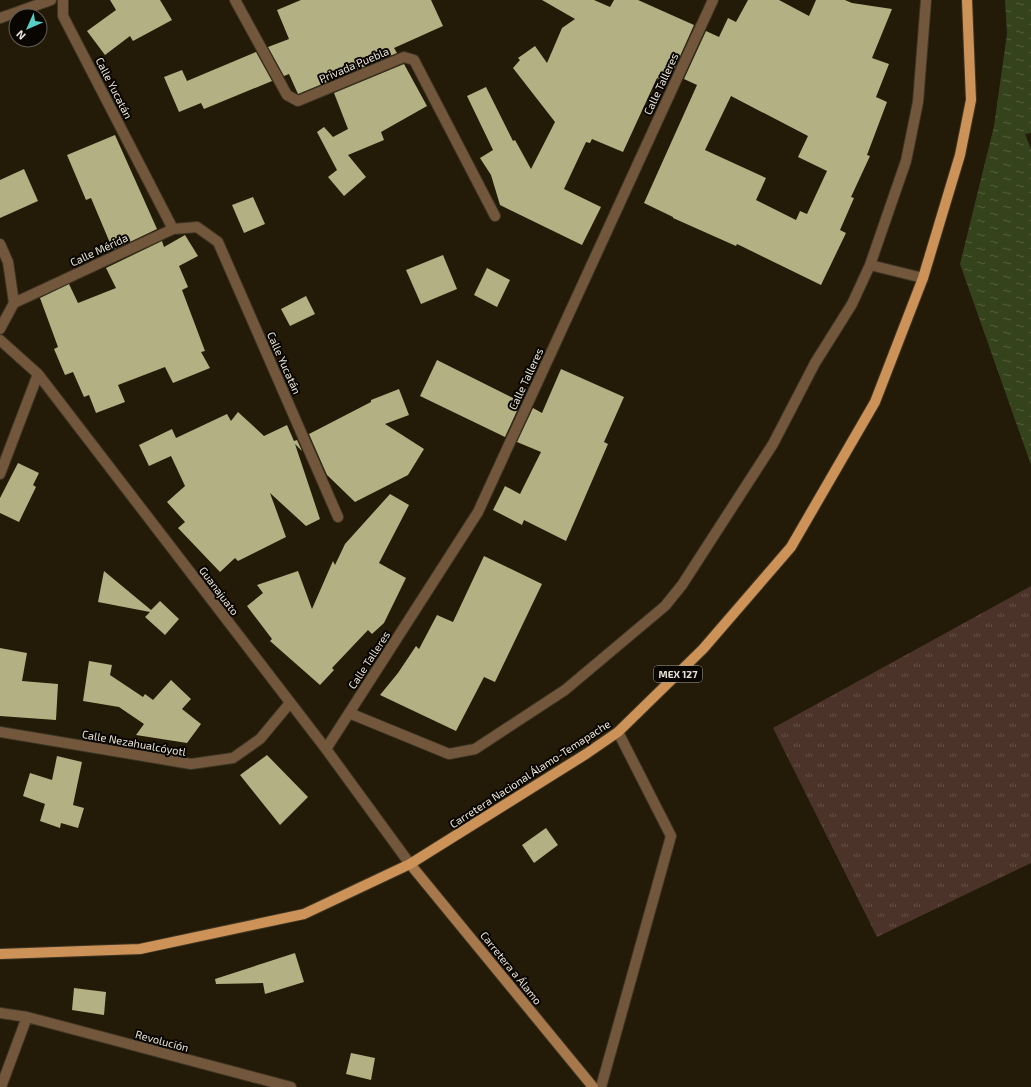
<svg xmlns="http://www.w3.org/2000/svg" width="1031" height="1087" font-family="'Exo 2',sans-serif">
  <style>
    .grass { fill: url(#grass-tufts) }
    .water { fill: url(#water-ripples) }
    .building { fill: #b3b183; fill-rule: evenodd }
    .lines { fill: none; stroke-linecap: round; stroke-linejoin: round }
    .street-casing { stroke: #3f3624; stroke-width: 12 }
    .secondary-casing { stroke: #3f3624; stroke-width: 12 }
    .primary-casing { stroke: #3f3624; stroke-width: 12 }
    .street { stroke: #73573c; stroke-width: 10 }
    .secondary { stroke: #a6784c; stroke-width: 10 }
    .primary { stroke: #cd9258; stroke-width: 10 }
    .labels { text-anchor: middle; stroke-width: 4; stroke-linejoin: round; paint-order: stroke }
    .shield { fill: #090602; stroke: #a6a197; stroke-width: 1 }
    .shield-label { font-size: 10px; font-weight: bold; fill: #e9e3d7 }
    .street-label { font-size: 11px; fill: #e9e3d7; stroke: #090602 }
  </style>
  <defs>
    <pattern id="grass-tufts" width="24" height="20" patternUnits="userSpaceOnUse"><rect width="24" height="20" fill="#4b3329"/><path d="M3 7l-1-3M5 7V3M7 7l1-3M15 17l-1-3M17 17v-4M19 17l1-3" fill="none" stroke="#655047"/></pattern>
    <pattern id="water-ripples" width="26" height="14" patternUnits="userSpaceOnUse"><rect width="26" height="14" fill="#35431d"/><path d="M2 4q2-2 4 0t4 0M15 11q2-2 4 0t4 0" fill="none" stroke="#525e3d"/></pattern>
  </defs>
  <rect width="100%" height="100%" fill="#231a07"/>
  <!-- grass -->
  <path class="grass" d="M1031,586V863L877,937L773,728Z"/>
  <!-- water -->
  <path class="water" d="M1005,0H1031V133L1025,134L1031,149V465L960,264L994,126L1007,34Z"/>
  <!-- building -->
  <path class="building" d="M110,0H160L172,20L133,41L130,36L105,55L87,31L116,10Z
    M301,0H431L443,26L394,48L397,53L298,94L289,74L284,76L268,47L289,39L277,10Z
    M542,0H594L610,7L614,0H638L694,25L672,74L666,71L662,80L657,78L623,152L592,139L590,143L586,142L564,189L601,207L582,245L500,205L491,175L480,158L493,150L467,96L486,87L513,141L515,140L531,169L555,122L513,68L520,60L518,58L535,46L547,63L562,28L575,19Z
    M748,0H779L809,16L816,0H845L852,3L892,9L872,58L889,64L876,97L887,102L867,155L870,156L851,197L854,198L840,230L846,233L821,285L737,244L736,246L673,218V217L644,203L697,85L684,79L706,31L719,37L728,18L736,22ZM731,96L808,136L798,157L827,171L807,214L800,211L796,220L756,200L766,178L705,150Z
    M256,52L272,81L204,109L201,103L179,112L164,77L182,70L187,81Z
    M404,64L427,106L381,132L384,140L348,155L366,177L344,196L328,177L337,170L317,132L324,127L333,137L348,129L334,93Z
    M115,135L157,229L113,250L91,198L86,200L67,155Z
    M24,169L38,201L0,218V180Z
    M253,197L265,224L244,233L232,205Z
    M185,235L198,256L179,266L188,287L182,290L205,351L201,352L210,368L173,383L165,367L118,385L125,402L96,413L89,395L84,397L73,372L65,375L54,349L58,347L40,298L69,284L78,303L116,288L106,268L162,241L164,247Z
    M443,255L457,289L421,304L406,270Z
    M487,268L510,280L497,307L474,295Z
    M306,296L315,314L290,326L281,309Z
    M437,360L521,402L505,437L420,396Z
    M561,369L624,397L604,442L608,444L566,541L524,520L522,525L493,510L505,486L520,494L541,452L517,442L533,408L542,413Z
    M399,389L409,415L385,424L424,449L408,475L355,502L327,475L309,434L371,402V400Z
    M238,412L264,436L287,425L294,441L297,440L302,451L295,444L320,519L306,526L270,493L286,537L238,561L235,558L220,572L178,528L185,522L167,502L185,486L171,456L149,466L139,445L172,429L176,438L227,414L231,421Z
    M18,463L39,473L33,485L36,487L19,522L0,513V498Z
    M390,494L409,505L379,563L406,578L384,623L372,634L368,630L332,668L334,670L320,685L270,641L272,639L247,606L263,593L257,585L298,571L312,609L333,561L335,565L345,544Z
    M484,556L542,584L495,682L484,677L456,731L380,695L398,673L416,646L419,649L437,615L453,622Z
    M104,571L151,610L160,601L179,619L165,635L145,617L150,612L98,602Z
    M0,648L27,653L22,681L58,684L56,720L0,716Z
    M89,661L112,665L110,675L143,697L145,694L153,700L171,680L191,699L182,709L201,724L187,743L136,735L144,724L119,707L83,701Z
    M267,755L308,797L280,825L240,775Z
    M57,756L82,762L73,805L84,808L78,828L61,823L60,828L40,821L45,804L23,796L30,773L52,780Z
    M546,828L558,845L534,863L522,845Z
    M295,953L304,982L265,994L263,983L216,984L215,979Z
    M74,988L106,992L104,1015L72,1010Z
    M351,1053L375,1058L371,1080L346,1074Z"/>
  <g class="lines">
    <defs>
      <path id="street" d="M63,0V16L173,229
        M235,0L287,95L298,101L404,57L414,60L495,216
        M0,18L51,0
        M0,244L8,262L14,303L0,329
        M870,265L923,278
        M14,303L173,229L197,227L218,242L338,517
        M0,340L38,374L326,749L410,864
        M0,474L38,374
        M349,713L449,754L475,749L565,690L665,606L682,585L773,444L815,363L852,304L870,265L906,161L918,102L926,0
        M0,732L191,764L233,758L260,739L290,703
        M326,749L478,512L713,0
        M0,1013L27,1017L291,1087
        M1,1087L27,1017
        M601,1087L671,836L618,732"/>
      <path id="secondary" d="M410,864L593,1087"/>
      <path id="primary" d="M0,954L140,949L304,914L410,864L586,754L618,732L703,649L791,547L875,402L923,278L960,155L971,100L967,0"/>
    </defs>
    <!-- street casing -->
    <use href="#street" class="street-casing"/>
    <!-- secondary casing -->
    <use href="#secondary" class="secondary-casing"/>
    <!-- primary casing -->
    <use href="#primary" class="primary-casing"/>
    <!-- street -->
    <use href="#street" class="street"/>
    <!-- secondary -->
    <use href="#secondary" class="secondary"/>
    <!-- primary -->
    <use href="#primary" class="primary"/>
  </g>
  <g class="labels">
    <!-- shield labels -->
    <rect class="shield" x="654" y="666" width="48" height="16" rx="3"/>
    <g class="shield-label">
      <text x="678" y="678">MEX 127</text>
    </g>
    <!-- street labels -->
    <g class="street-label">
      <text transform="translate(354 65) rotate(-23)" y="4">Privada Puebla</text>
      <text transform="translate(661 84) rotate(-65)" y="4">Calle Talleres</text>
      <text transform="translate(114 88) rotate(63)" y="4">Calle Yucatán</text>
      <text transform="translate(99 250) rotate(-25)" y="4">Calle Mérida</text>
      <text transform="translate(284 363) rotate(66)" y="4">Calle Yucatán</text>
      <text transform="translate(526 379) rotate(-65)" y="4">Calle Talleres</text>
      <text transform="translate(219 591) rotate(53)" y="4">Guanajuato</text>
      <text transform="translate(369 660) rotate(-57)" y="4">Calle Talleres</text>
      <text transform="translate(134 743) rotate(10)" y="4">Calle Nezahualcóyotl</text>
      <text transform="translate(530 774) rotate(-33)" y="4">Carretera Nacional Álamo-Temapache</text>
      <text transform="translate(511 968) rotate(51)" y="4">Carretera a Álamo</text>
      <text transform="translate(162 1041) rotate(15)" y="4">Revolución</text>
    </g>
  </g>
  <!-- north arrow -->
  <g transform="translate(28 28) rotate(225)"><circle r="19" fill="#090602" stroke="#635e57"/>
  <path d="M0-3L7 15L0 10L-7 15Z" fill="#55cec4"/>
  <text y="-6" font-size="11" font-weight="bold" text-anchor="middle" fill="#e9e3d7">N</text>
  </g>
</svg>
